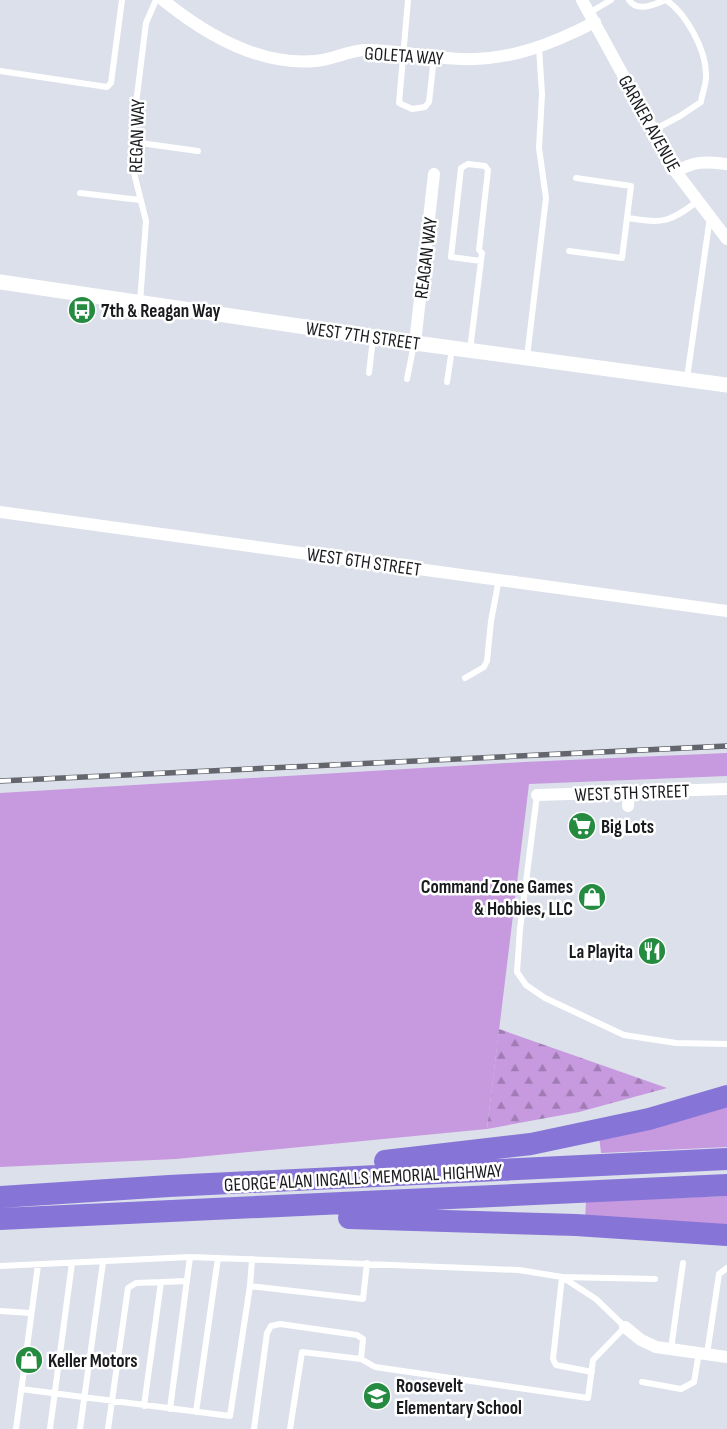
<svg xmlns="http://www.w3.org/2000/svg" width="727" height="1429" font-family="'Sofia Sans Condensed',sans-serif">
  <style>
    .grass { fill: #c799df }
    .forest { fill: url(#forest-firs) }
    .lines { fill: none; stroke-linecap: round; stroke-linejoin: round }
    .service { stroke: #fff; stroke-width: 6 }
    .minor { stroke: #fff; stroke-width: 12 }
    .tertiary { stroke: #fff; stroke-width: 15 }
    .motorway { stroke: #8675d7; stroke-width: 22 }
    .rail-casing { stroke: #64666d; stroke-width: 5.5 }
    .rail { stroke: #fff; stroke-width: 4; stroke-dasharray: 11; stroke-linecap: butt }
    .labels { text-anchor: middle; stroke-width: 5; stroke-linejoin: round; paint-order: stroke }
    .street-label { font-size: 19px; fill: #191a1e; stroke: #fff }
    .poi-label { font-size: 19px; font-weight: bold; fill: #191a1e; stroke: #fff; text-anchor: start }
  </style>
  <defs>
    <pattern id="forest-firs" width="22" height="20" patternUnits="userSpaceOnUse" patternTransform="scale(1.25)"><rect width="22" height="20" fill="#c799df"/><path d="M5 1l3.5 6h-7zM16 11l3.5 6h-7z" fill="#a17cb4"/></pattern>
  </defs>
  <rect width="100%" height="100%" fill="#dbe0ea"/>
  <!-- grass -->
  <path class="grass" d="M727,753V776L529,784L487,1129L176,1159L0,1167V793L524,762Z
    M727,1102V1147L601,1153L599,1136Z
    M727,1196V1229L585,1220L586,1201Z"/>
  <!-- forest -->
  <path class="forest" d="M499,1029L667,1088L579,1112L487,1129Z"/>
  <g class="lines">
    <!-- service -->
    <path class="service" d="M408,0L399,103L412,109L425,107L429,102L434,57
      M629,0C638,13 654,4 666,0C686,13 706,50 706,74C707,83 702,93 701,102L680,116L652,131
      M589,13L611,0
      M0,71L107,87L111,83L122,0
      M133,142L198,151
      M576,178L631,186L627,218
      M80,193L140,200
      M569,251L622,258L627,218C664,223 667,224 698,201
      M140,302L146,221L133,169V128L146,23L156,0
      M470,350L481,261L482,253L479,250L488,170L485,166L468,164L461,168L451,257L481,261
      M527,357L546,198L539,148L542,94L539,48
      M369,373L373,338
      M687,378L710,217
      M407,379L414,344
      M447,382L452,349
      M465,678L484,667L487,661L491,621L499,579
      M537,795L520,929L517,972L526,985L545,998L624,1035L676,1043L727,1044
      M0,1266L190,1257L519,1270L562,1277L596,1299L625,1327L593,1360L588,1398L375,1367L361,1359L302,1352L290,1429
      M250,1286L252,1259
      M0,1311L31,1313
      M671,1349L683,1263
      M707,1354L719,1274L727,1268
      M592,1372L556,1365L553,1359L562,1277L655,1279
      M642,1382L681,1389L694,1382L699,1353
      M21,1389L230,1416L250,1286L363,1299L367,1263
      M144,1406L161,1282
      M170,1409L190,1257
      M196,1412L218,1258
      M16,1429L38,1265
      M50,1429L72,1263
      M80,1429L103,1262
      M108,1429L128,1288L136,1283L187,1281
      M254,1429L267,1333L271,1326L280,1324L357,1335L363,1339L361,1359"/>
    <!-- minor -->
    <path class="minor" d="M163,0C205,34 258,66 315,61C332,60 349,50 367,50C398,50 430,58 461,59C510,61 552,44 595,22
      M582,0L676,172L727,239
      M676,172C694,160 707,162 727,164
      M415,343L434,174
      M0,512L727,611
      M537,795L727,789
      M628,806L629,792
      M625,1327L641,1340L656,1347L727,1357"/>
    <!-- tertiary -->
    <path class="tertiary" d="M0,282L415,343L727,385"/>
    <!-- motorway -->
    <path class="motorway" d="M385,1161L531,1144L649,1119L727,1096
      M0,1197L169,1186L727,1159
      M349,1218L576,1225L727,1235
      M0,1219L727,1185"/>
    <defs>
      <path id="rail" d="M0,781L727,746"/>
    </defs>
    <!-- rail casing -->
    <use href="#rail" class="rail-casing"/>
    <!-- rail -->
    <use href="#rail" class="rail"/>
  </g>
  <!-- icons -->
  <defs>
    <symbol id="bus-disc" viewBox="-11 -11 22 22"><circle r="9.5" fill="#258b40" stroke="#fff"/><path d="M-5-6H5V4H4V6H2V4H-2V6H-4V4H-5ZM-3.5-4V0h7V-4ZM-3.5 1.2v1.5H-2V1.2ZM2 1.2v1.5H3.5V1.2Z" fill="#fff"/></symbol>
    <symbol id="supermarket-disc" viewBox="-11 -11 22 22"><circle r="9.5" fill="#258b40" stroke="#fff"/><path d="M-6-5.5h2.5l.6 2H6L4.5 2H-2.5L-4.4-4H-6ZM-1.5 3.2a1.3 1.3 0 1 0 .1 0ZM3 3.2a1.3 1.3 0 1 0 .1 0Z" fill="#fff"/></symbol>
    <symbol id="shop-disc" viewBox="-11 -11 22 22"><circle r="9.5" fill="#258b40" stroke="#fff"/><path d="M-5-2.5h2.3a2.7 3.5 0 0 1 5.4 0H5L5.5 6h-11ZM-1.5-2.5h3a1.5 2.3 0 0 0-3 0Z" fill="#fff"/></symbol>
    <symbol id="restaurant-disc" viewBox="-11 -11 22 22"><circle r="9.5" fill="#258b40" stroke="#fff"/><path d="M-5-6h1v4h1v-4h1v4h1v-4h1v5L-1.5 .5V6h-2V.5L-5-1ZM5-6V6H3V1.5H1.5Q1.5-4 5-6Z" fill="#fff"/></symbol>
    <symbol id="school-disc" viewBox="-11 -11 22 22"><circle r="9.5" fill="#258b40" stroke="#fff"/><path d="M0-5L7-2L0 1L-7-2ZM-4 1L0 2.5L4 1V4Q0 6-4 4Z" fill="#fff"/></symbol>
  </defs>
  <g fill-rule="evenodd">
    <use href="#bus-disc" x="66" y="294" width="32" height="32"/>
    <use href="#supermarket-disc" x="566" y="810" width="32" height="32"/>
    <use href="#shop-disc" x="576" y="881" width="32" height="32"/>
    <use href="#restaurant-disc" x="636" y="935" width="32" height="32"/>
    <use href="#shop-disc" x="13" y="1344" width="32" height="32"/>
    <use href="#school-disc" x="361" y="1380" width="32" height="32"/>
  </g>
  <g class="labels">
    <!-- street labels -->
    <g class="street-label">
      <text transform="translate(404 55) rotate(4)" y="7">GOLETA WAY</text>
      <text transform="translate(650 123) rotate(61)" y="7">GARNER AVENUE</text>
      <text transform="translate(136 136) rotate(-88)" y="7">REGAN WAY</text>
      <text transform="translate(425 258) rotate(-83)" y="7">REAGAN WAY</text>
      <text transform="translate(363 335) rotate(8)" y="7">WEST 7TH STREET</text>
      <text transform="translate(364 561) rotate(8)" y="7">WEST 6TH STREET</text>
      <text transform="translate(632 792) rotate(-2)" y="7">WEST 5TH STREET</text>
      <text transform="translate(363 1177) rotate(-3)" y="7">GEORGE ALAN INGALLS MEMORIAL HIGHWAY</text>
    </g>
    <!-- poi labels -->
    <g class="poi-label">
      <text x="101" y="317">7th &amp; Reagan Way</text>
      <text x="601" y="833">Big Lots</text>
      <text x="573" y="893" text-anchor="end">Command Zone Games<tspan x="573" dy="22">&amp; Hobbies, LLC</tspan></text>
      <text x="633" y="958" text-anchor="end">La Playita</text>
      <text x="48" y="1367">Keller Motors</text>
      <text x="396" y="1392">Roosevelt<tspan x="396" dy="22">Elementary School</tspan></text>
    </g>
  </g>
</svg>
